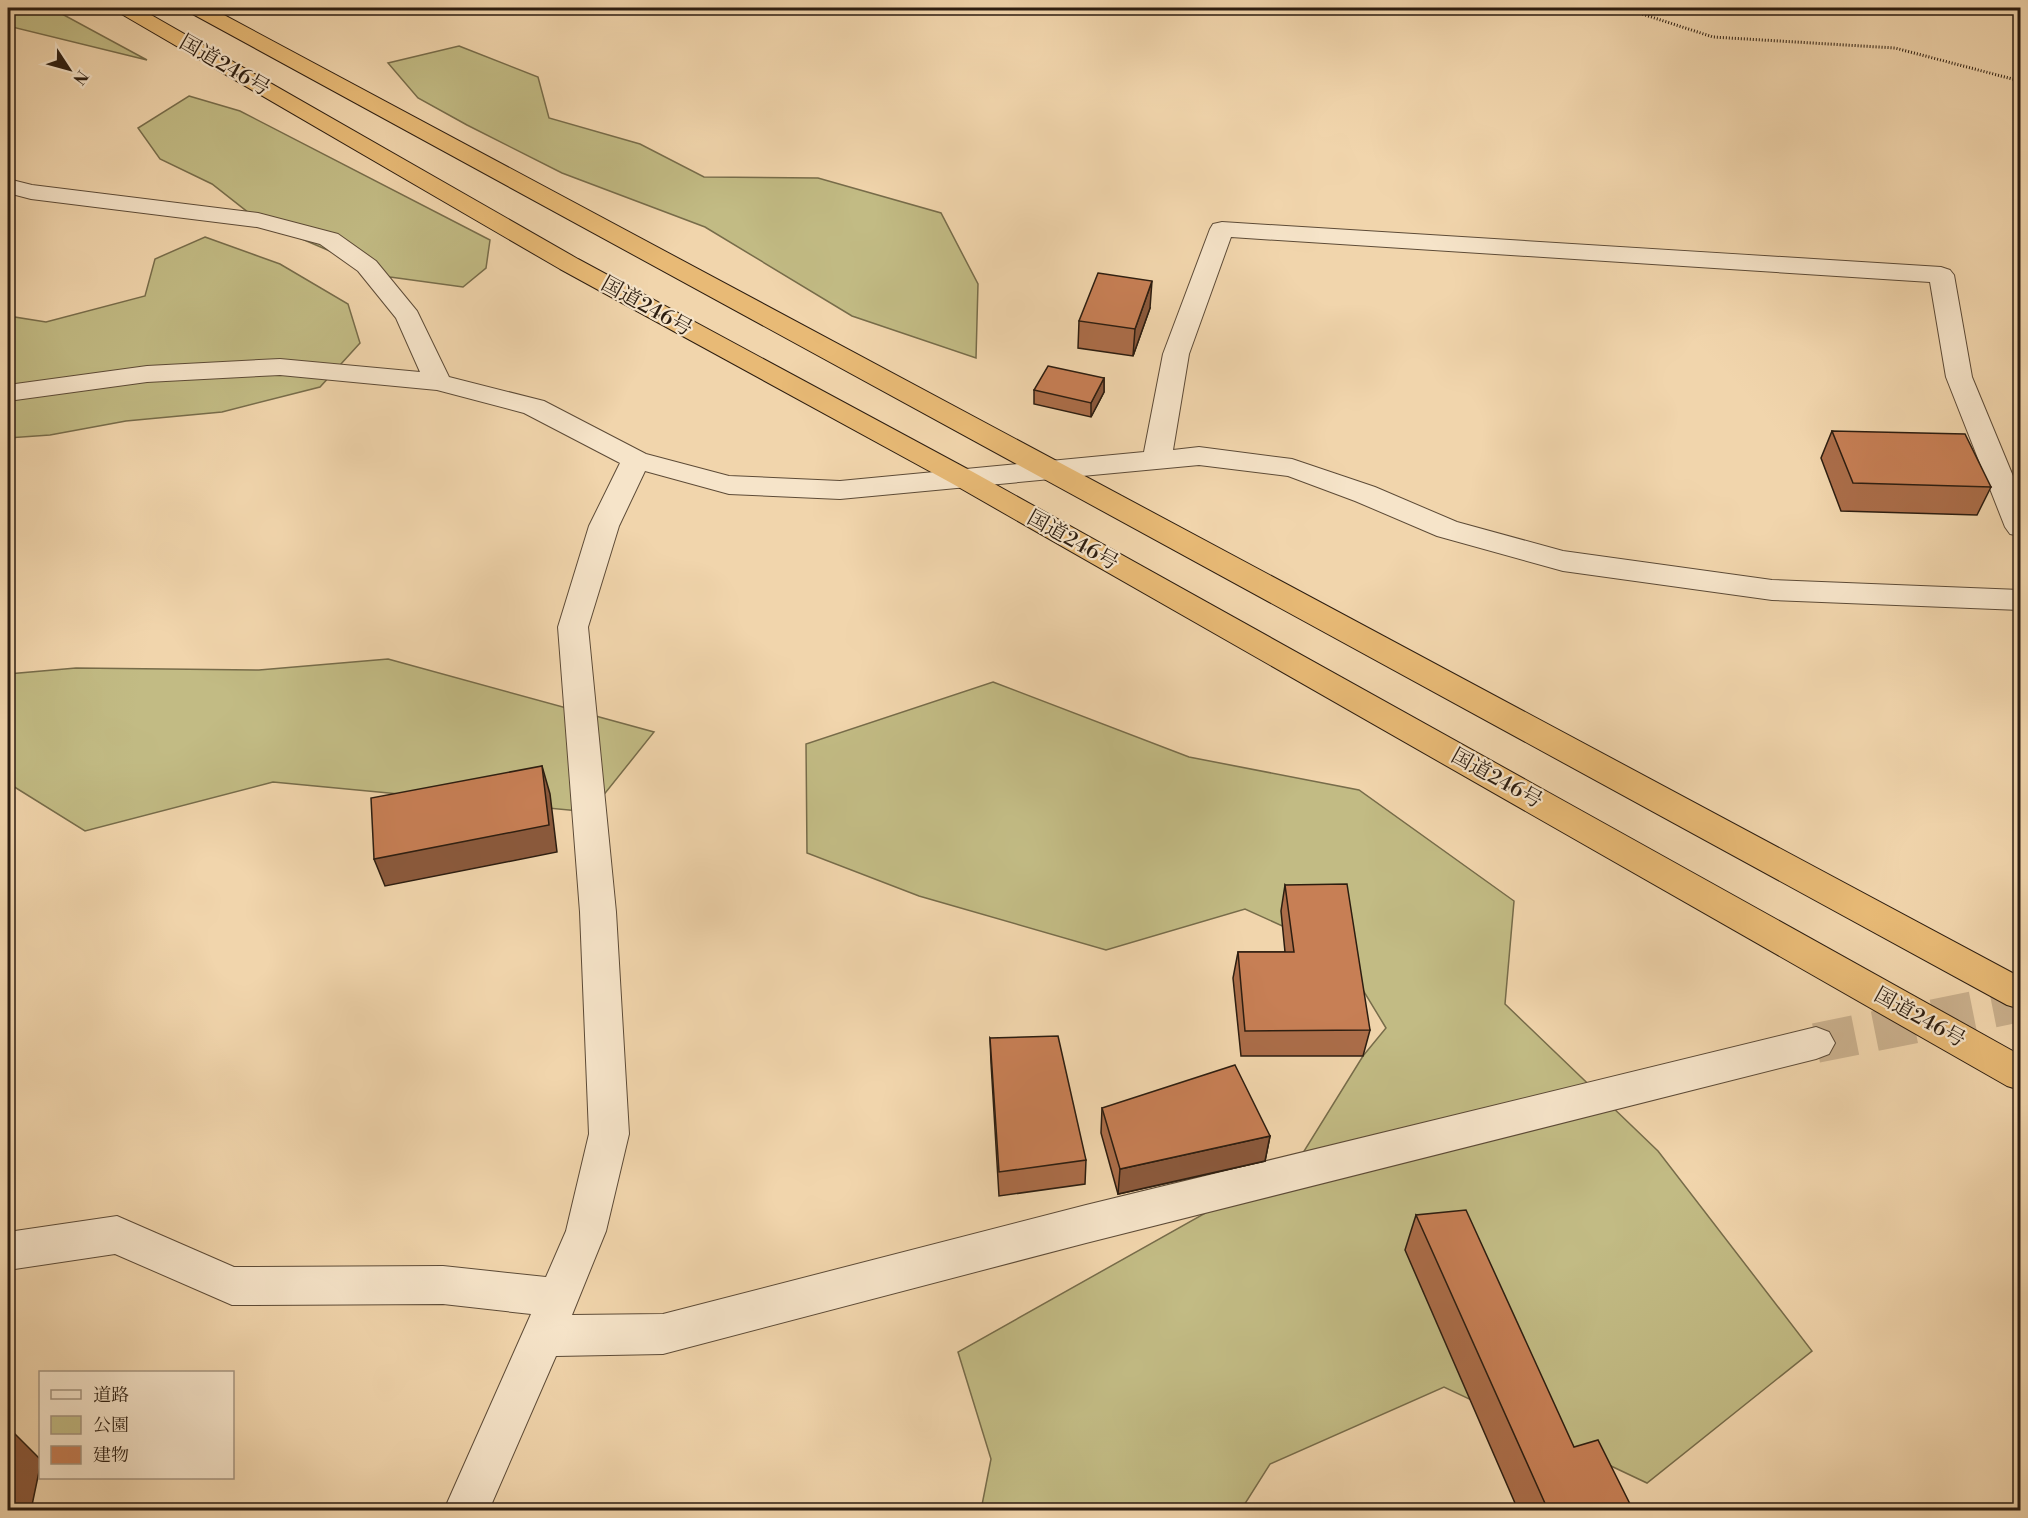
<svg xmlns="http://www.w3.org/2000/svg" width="2028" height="1518" font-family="'Libre Bodoni','Noto Serif JP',serif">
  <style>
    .green { fill: #c2bb84; stroke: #776c4a; stroke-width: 1.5 }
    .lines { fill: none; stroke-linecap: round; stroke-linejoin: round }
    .minor-tunnel { stroke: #cab08d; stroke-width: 40; stroke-dasharray: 40 20; stroke-linecap: butt }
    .minor-casing { stroke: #5d4b37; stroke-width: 2 }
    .highway-casing { stroke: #2c1d10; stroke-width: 2 }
    .path { stroke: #2c1d10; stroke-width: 3; stroke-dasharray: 1 2; stroke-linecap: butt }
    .minor { fill: #f6e4c9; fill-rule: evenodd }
    .highway { fill: #e8ba76; fill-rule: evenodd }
    .wall { fill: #ab6d49; stroke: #2c1d10; stroke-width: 1.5 }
    .shaded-wall { fill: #8b593c; stroke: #2c1d10; stroke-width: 1.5 }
    .building { fill: #c77f55; stroke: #2c1d10; stroke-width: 1.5 }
    .labels { text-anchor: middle; stroke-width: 4.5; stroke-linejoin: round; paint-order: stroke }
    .street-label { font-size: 21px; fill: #2c1d10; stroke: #f6e4c9 }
  </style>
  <rect width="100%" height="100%" fill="#f1d5ac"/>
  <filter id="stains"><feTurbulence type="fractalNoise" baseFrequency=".00333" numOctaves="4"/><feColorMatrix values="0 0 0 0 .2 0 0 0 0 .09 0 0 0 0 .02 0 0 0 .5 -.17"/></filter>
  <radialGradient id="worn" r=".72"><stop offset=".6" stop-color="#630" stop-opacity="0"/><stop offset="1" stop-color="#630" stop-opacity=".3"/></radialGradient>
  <!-- green -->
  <path class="green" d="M8,8H51L147,60L8,26Z
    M459,46L538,77L549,118L640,144L704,177L818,178L941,213L978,284L976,358L852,316L705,227L562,173L467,125L418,98L388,63Z
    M189,96L240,111L490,240L486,268L463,287L390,277L258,220L212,184L160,159L138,128Z
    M205,237L280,264L348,304L360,343L320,387L222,412L126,421L50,435L8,438V316L46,322L145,296L155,259Z
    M388,659L654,732L590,812L273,782L85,831L8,783V674L76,668L259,670Z
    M993,682L1189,757L1359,790L1514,901L1505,1004L1658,1151L1812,1351L1647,1483L1444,1387L1270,1464L1241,1510H981L991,1459L958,1352L1298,1161L1363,1056L1386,1028L1340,952L1245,909L1106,950L919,896L807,853L806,744Z"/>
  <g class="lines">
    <!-- minor-tunnel -->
    <path class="minor-tunnel" d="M1816,1043L2020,1002"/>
    <defs>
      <path id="minor" d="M8,179L32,185L258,213L338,234L376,261L417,311L449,377L544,401L646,454L729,476L840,481L1144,452L1163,354L1210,229L1213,224L1222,222L1941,267L1950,270L1954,275L1972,377L2020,493V536L2010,534L2005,527L1946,377L1930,282L1231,237L1189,354L1173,450L1199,447L1292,459L1375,487L1457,522L1563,551L1772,580L2020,590V610L1772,600L1563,571L1437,536L1355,501L1288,476L1199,465L840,499L729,494L645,471L619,526L588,627L616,912L629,1134L606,1231L572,1315L663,1314L1086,1205L1816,1027L1829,1032L1835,1043L1829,1054L1816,1059L1086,1243L663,1354L556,1356L489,1510H444L531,1314L443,1304L232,1305L115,1254L8,1270V1232L117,1216L234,1267L443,1266L546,1277L566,1231L589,1134L580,912L558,627L589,526L620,463L524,413L437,390L280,375L147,382L8,401V385L147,366L280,359L420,372L396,318L358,271L320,244L257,227L31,199L8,193Z"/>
      <path id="highway" d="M115,8H139L578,259L973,472L2020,1055V1090L2007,1086L953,484L560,269L118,12Z
        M186,8H211L2020,977V1009L2007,1005L189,12Z"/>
    </defs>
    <!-- minor casing -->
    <use href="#minor" class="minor-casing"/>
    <!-- highway casing -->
    <use href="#highway" class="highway-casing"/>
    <!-- path -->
    <path class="path" d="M1592,8L1636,12L1713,37L1895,48L2020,81"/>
    <!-- minor -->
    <use href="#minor" class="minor"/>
    <!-- highway -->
    <use href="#highway" class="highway"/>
  </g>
  <!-- wall -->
  <path class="wall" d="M1150,308L1133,356L1078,348L1079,321Z
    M1104,378V392L1091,417L1034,404V390Z
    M1832,431L1991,487L1977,515L1841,511L1821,458Z
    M1285,885L1370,1030L1363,1056H1241L1233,978L1238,952H1285L1281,911Z
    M990,1038L1086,1160L1085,1184L999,1196L991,1063Z
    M1102,1108L1270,1136L1265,1161L1118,1194L1101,1133Z
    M1416,1215L1574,1447L1633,1510H1518L1405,1250Z"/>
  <!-- shaded-wall -->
  <path class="shaded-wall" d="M1152,281L1150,308L1133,356L1135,329Z
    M1104,378V392L1091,417V403Z
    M542,766L550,794L557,852L385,886L374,859Z
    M1270,1136L1265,1161L1118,1194L1120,1169Z
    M10,1429L40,1459V1467L31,1510H8V1442Z"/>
  <!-- building -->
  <path class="building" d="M1098,273L1152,281L1135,329L1079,321Z
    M1048,366L1104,378L1091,403L1034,390Z
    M1832,431L1965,434L1991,487L1853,483Z
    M542,766L549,825L374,859L371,798Z
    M1347,884L1370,1030L1245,1031L1238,952H1294L1285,885Z
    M1058,1036L1086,1160L999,1172L990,1038Z
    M1235,1065L1270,1136L1120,1169L1102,1108Z
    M1466,1210L1574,1447L1598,1440L1633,1510H1548L1416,1215Z
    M10,1429L8,1442V1430Z
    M595,1505L596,1510H580Z"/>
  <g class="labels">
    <!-- street labels -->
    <g class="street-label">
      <text transform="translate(225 65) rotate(30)" y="7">国道246号</text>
      <text transform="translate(647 306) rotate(29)" y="7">国道246号</text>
      <text transform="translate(1073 540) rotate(29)" y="7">国道246号</text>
      <text transform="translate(1497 778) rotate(29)" y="7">国道246号</text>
      <text transform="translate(1920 1017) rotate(29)" y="7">国道246号</text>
    </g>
  </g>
  <!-- margin -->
  <rect width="2028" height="1518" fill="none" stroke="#f1d5ac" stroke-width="30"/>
  <rect x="9" y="9" width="2010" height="1500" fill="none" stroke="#2c1d10" stroke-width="3"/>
  <rect x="15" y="15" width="1998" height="1488" fill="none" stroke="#2c1d10" stroke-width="1.5"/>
  <!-- legend -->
  <rect x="39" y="1371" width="195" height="108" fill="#f6e4c9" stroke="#a5947f" stroke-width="1.5"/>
  <rect x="51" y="1390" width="30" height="9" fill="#f6e4c9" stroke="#a5947f" stroke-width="1.5"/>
  <text x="93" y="1401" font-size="18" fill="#2c1d10">道路</text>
  <rect x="51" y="1416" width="30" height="18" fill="#c2bb84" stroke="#a5947f" stroke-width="1.5"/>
  <text x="93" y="1431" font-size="18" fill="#2c1d10">公園</text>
  <rect x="51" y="1446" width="30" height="18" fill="#c77f55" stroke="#a5947f" stroke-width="1.5"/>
  <text x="93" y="1461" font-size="18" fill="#2c1d10">建物</text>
  <!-- north arrow -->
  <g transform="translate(69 69) rotate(126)" stroke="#f6e4c9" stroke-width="4.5" paint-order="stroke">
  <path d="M0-4.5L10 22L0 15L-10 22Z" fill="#2c1d10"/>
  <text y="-9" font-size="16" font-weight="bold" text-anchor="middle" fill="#2c1d10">N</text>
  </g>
  <rect width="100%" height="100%" filter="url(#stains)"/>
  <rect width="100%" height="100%" fill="url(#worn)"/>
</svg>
